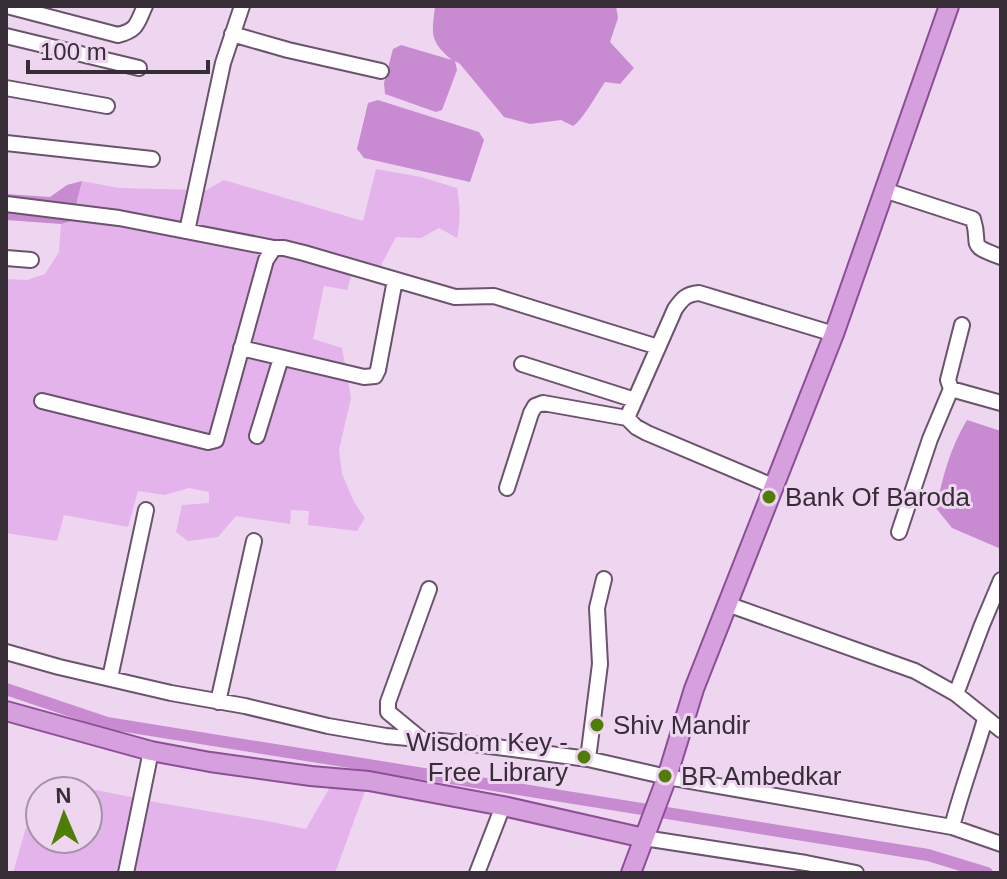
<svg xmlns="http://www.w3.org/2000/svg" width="1007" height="879" font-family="Arial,sans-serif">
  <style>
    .green { fill: #e4b3eb }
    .water { fill: #c88bd1 }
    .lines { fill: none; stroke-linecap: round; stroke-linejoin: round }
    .canal { stroke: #c88bd1; stroke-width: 12 }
    .minor-casing { stroke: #69546b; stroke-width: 18 }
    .major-casing { stroke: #8c4f96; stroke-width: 22 }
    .minor { stroke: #fff; stroke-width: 14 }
    .major { stroke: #d6a0df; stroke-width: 18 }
    .poi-dot { fill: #4f7d05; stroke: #eed6f1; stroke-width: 3 }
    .labels { text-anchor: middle; stroke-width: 6; stroke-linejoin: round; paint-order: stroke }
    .poi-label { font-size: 26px; fill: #362d37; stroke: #eed6f1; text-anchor: start }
  </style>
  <rect width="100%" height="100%" fill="#eed6f1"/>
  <!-- green -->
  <path class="green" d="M376,169L421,177L457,188C460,204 461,221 457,238L439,228L421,238L396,237L379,269L355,264L347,290L324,286L313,339L342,348L351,398L339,450L342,474L354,502L365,518L357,531L308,525L309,511L291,510L290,524L236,516L218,537L188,541L176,532L182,505L209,503V492L189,488L165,495L138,491L128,527L64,515L57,541L6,533V279L27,280L45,274L59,252L61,224L72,221L82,181L119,188L206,190L224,180L363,221Z
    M47,780L160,803L267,821L306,829L334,780L366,788L335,873H13L31,810L40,812V839H88V791H45Z"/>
  <!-- water -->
  <path class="water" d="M435,6H616L618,18L610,42L634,68L620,84L605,82C597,94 582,121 573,126L561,120L530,124L504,117L460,64L455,61L457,70L442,110L436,112L385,94L384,83L393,49L401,45L452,60C429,41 432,34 435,6Z
    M378,100L479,132L484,140L470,182L364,158L357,149L368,103Z
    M82,181L72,221L61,224L6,220V194L50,197L67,185Z
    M967,420L1001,431V549L952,528L936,508C943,476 950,448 967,420Z"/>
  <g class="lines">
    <!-- canal -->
    <path class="canal" d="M6,689L107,723L928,855L987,873"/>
    <defs>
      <path id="minor" d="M7,6L118,35C138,30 137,23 145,6
        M232,34L288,50L381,71
        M6,36L139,68
        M6,88L107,106
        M6,143L152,159
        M884,190L973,219C982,247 965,244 1001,257
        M6,204L119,218L274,248
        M187,231L223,63L242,6
        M6,258L31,260
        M962,325L948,380L951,389L1001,403
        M241,348L364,377L375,376L378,370L395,280
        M522,364L635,400
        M42,401L208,442L216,440L266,260L274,248H284L304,253L455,297L494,296L658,347
        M627,418L675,309C682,299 686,294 699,293L834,334
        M257,436L281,358
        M507,488L531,413L535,406L543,403L627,418L636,427L647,433L775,487
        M899,532L930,439L951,389
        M727,604L915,671L956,694L1001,730
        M6,652L59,667L171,693L245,706L328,726L386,736L474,744L588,759L667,777L952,827L1001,844
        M110,678L146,510
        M956,694L982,625L1001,580
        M218,702L254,541
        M422,740L388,712V702L429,589
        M588,759L600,664L597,608L604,579
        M952,827C961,791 975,755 985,719
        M644,838L806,863L856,873
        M126,873L151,751
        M477,873L503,806"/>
      <path id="major" d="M6,711L151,751L210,762L311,776L369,781L503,806L644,838
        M631,873L667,777L694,689L834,334L949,6"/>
    </defs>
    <!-- minor casing -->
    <use href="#minor" class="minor-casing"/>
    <!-- major casing -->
    <use href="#major" class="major-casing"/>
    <!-- minor -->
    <use href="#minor" class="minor"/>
    <!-- major -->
    <use href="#major" class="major"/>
  </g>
  <!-- markers -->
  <g class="poi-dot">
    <circle cx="769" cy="497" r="8"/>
    <circle cx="597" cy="725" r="8"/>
    <circle cx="584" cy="757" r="8"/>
    <circle cx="665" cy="776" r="8"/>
  </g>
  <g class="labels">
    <!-- poi labels -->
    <g class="poi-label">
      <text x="785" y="506">Bank Of Baroda</text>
      <text x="613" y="734">Shiv Mandir</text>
      <text x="568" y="751" text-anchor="end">Wisdom Key -<tspan x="568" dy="30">Free Library</tspan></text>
      <text x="681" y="785">BR Ambedkar</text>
    </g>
  </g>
  <!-- border -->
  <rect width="1007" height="879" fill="none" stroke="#362d37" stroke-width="16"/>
  <!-- north arrow -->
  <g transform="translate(64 815) rotate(358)"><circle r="38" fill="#eed6f1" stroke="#a492a7" stroke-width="2"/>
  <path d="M0-6L14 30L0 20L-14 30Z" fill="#4f7d05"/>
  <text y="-12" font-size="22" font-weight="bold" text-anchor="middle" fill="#362d37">N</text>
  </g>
  <!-- scale -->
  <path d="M28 60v12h180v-12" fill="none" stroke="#362d37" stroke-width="4"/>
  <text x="40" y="60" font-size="24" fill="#362d37" stroke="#eed6f1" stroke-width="6" paint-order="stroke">100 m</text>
</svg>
